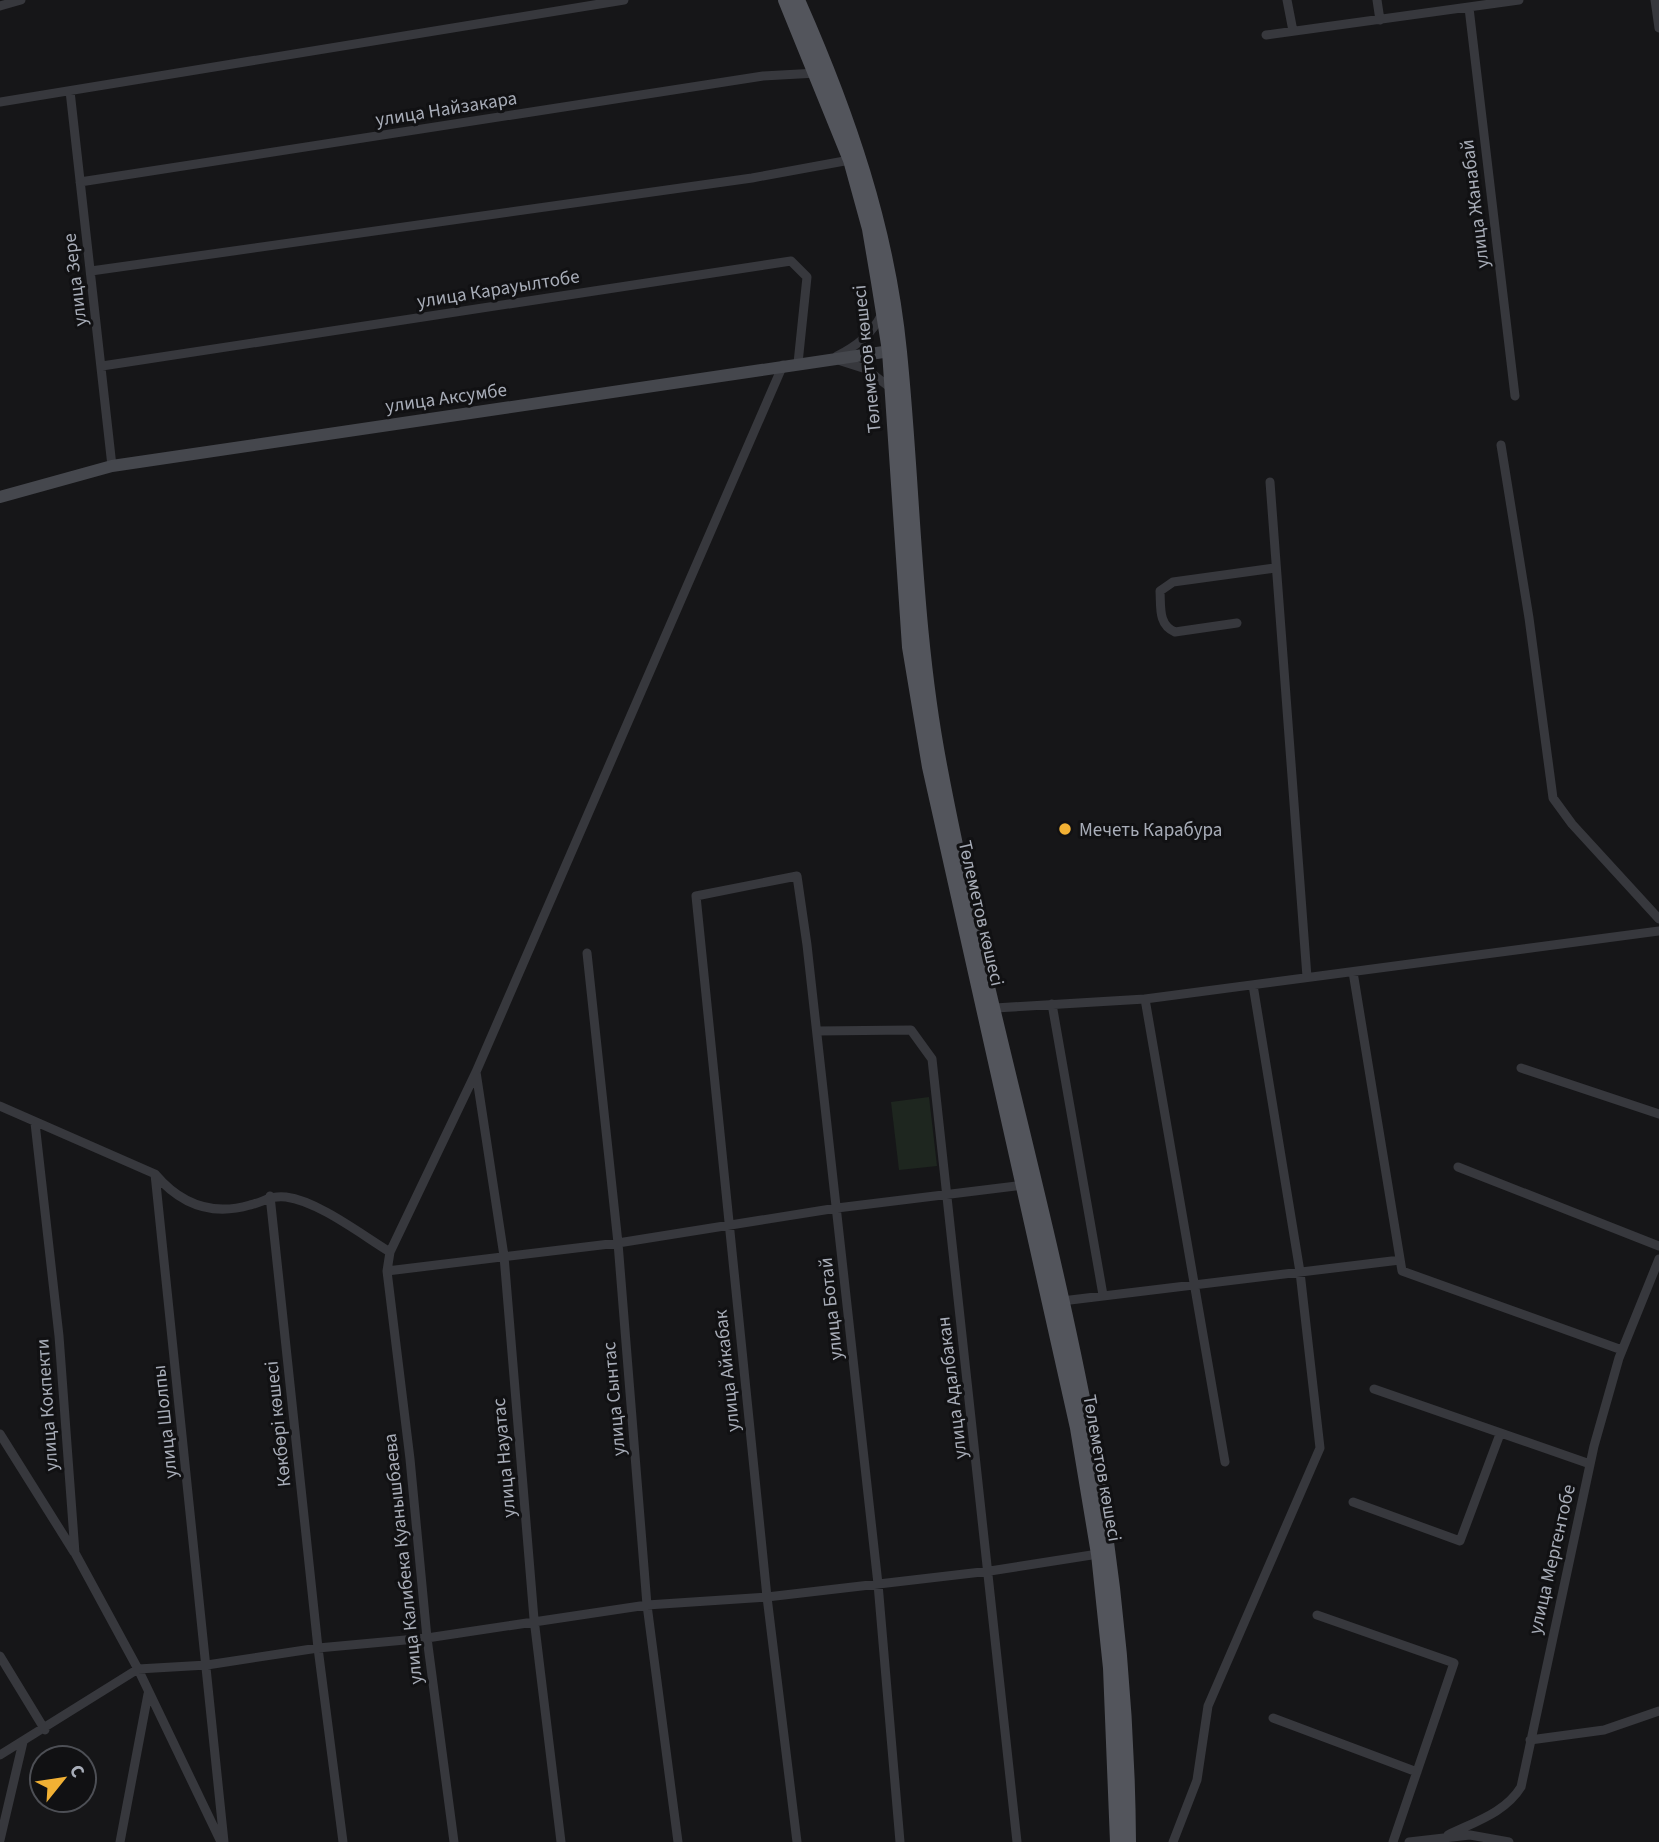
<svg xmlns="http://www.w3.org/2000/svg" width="1659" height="1842" font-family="'Source Sans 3',sans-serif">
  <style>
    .green { fill: #1e261f }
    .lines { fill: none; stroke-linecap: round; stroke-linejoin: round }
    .minor { stroke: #37383d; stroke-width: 9 }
    .secondary { stroke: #45474d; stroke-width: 12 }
    .primary { stroke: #53555c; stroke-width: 14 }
    .poi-dot { fill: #f2b134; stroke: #111113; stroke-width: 2.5 }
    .labels { text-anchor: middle; stroke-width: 6; stroke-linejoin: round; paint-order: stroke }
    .street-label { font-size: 19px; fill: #a8adb8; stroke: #111113 }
    .poi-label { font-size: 19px; fill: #a8adb8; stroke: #111113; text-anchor: start }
  </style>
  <rect width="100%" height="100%" fill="#161618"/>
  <!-- green -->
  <path class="green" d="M929,1097L937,1166L899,1170L891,1102Z"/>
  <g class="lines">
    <!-- minor -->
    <path class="minor" d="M1287,0L1293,31
      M1377,0L1380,20
      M1655,0L1659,28
      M0,6L21,0
      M1469,8L1515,396
      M1266,35L1519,0
      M70,91L112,466
      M0,102L624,0
      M80,182L763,76L817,73
      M91,271L752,178L850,160
      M837,356C858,345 871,335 882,314
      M841,361L866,369L892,389
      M102,366L791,261L807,277L798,363
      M1501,445L1529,618L1553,798L1572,824L1659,919
      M1270,482L1307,977
      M1237,623L1175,632C1158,625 1161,607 1160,591L1173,582L1275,568
      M587,953L618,1243L647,1605L678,1842
      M1353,972L1402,1271L1622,1350
      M1145,999L1225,1462
      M1052,1004L1103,1295
      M995,1008L1145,999L1659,931
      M817,1031L911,1030L932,1059L1017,1842
      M1521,1068L1659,1114
      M476,1072L504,1256L534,1619L561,1842
      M0,1106L155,1174C181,1205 212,1216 250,1205C264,1202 271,1195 286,1197C318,1201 362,1235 390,1252
      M35,1123L59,1336L75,1553L138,1669L207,1665L318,1648L427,1638L647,1605L767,1597L990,1571L1098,1554
      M1458,1167L1659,1246
      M155,1174L224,1842
      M270,1196L318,1648L343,1842
      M387,1271L618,1243L837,1208L1024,1185
      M1062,1301L1400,1260
      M1374,1389L1590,1464
      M0,1434L74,1552
      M1353,1502L1460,1541L1500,1434
      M1317,1615L1454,1663L1393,1842
      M0,1656L45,1730
      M1273,1718L1417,1772
      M1530,1740L1604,1730L1659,1711
      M0,1755L138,1669L221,1842
      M1448,1835C1474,1822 1505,1813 1521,1787L1594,1446L1619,1358L1659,1259
      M0,1840L23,1742
      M120,1842L148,1694
      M454,1842L427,1638L410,1459L387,1271L390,1252L476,1072L783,365
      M797,1842L767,1597L696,896L797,876L807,945L878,1584L900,1842
      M1173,1842L1197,1780L1208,1706L1320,1448L1300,1272L1253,985
      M1409,1842L1470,1835L1509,1842"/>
    <!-- secondary -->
    <path class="secondary" d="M0,497L112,466L897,350"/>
    <!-- primary -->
    <path class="primary" d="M785,0L850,160L869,229L878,282L889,351L909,647L929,767L1077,1428L1098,1554L1110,1668L1117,1842
      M798,0C848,113 888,228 900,352C914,490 914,629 940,765C982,988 1047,1206 1089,1429C1114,1565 1128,1704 1129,1842"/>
  </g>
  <!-- markers -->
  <circle class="poi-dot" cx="1065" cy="829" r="7"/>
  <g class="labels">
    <!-- street labels -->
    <g class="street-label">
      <text transform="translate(446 108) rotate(-9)" y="7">улица Найзакара</text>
      <text transform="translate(1474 204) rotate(-97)" y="7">улица Жанабай</text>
      <text transform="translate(74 280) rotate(-97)" y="7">улица Зере</text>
      <text transform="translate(498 288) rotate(-9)" y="7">улица Карауылтобе</text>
      <text transform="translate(866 359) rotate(-96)" y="7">Төлеметов көшесі</text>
      <text transform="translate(446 397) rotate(-8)" y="7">улица Аксумбе</text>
      <text transform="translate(982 913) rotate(77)" y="7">Төлеметов көшесі</text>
      <text transform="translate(830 1309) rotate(-96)" y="7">улица Ботай</text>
      <text transform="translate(726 1371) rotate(-96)" y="7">улица Айкабак</text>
      <text transform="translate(951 1388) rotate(-97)" y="7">улица Адалбакан</text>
      <text transform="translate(613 1399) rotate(-95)" y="7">улица Сынтас</text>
      <text transform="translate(46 1405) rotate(-94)" y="7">улица Кокпекти</text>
      <text transform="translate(164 1422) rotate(-96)" y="7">улица Шолпы</text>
      <text transform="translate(277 1424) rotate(-96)" y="7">Көкбөрі көшесі</text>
      <text transform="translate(503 1458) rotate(-95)" y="7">улица Науатас</text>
      <text transform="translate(1103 1468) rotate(80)" y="7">Төлеметов көшесі</text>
      <text transform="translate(402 1559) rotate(-96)" y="7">улица Калибека Куанышбаева</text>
      <text transform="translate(1551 1559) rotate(-77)" y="7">улица Мергентобе</text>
    </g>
    <!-- poi labels -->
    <g class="poi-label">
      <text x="1079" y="836">Мечеть Карабура</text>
    </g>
  </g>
  <!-- north arrow -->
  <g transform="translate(63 1779) rotate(60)"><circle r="33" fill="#111113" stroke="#4d4f55" stroke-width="2"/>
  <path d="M0-5L12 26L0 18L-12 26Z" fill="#f2b134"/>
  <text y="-10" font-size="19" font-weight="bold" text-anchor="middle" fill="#a8adb8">С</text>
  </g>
</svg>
